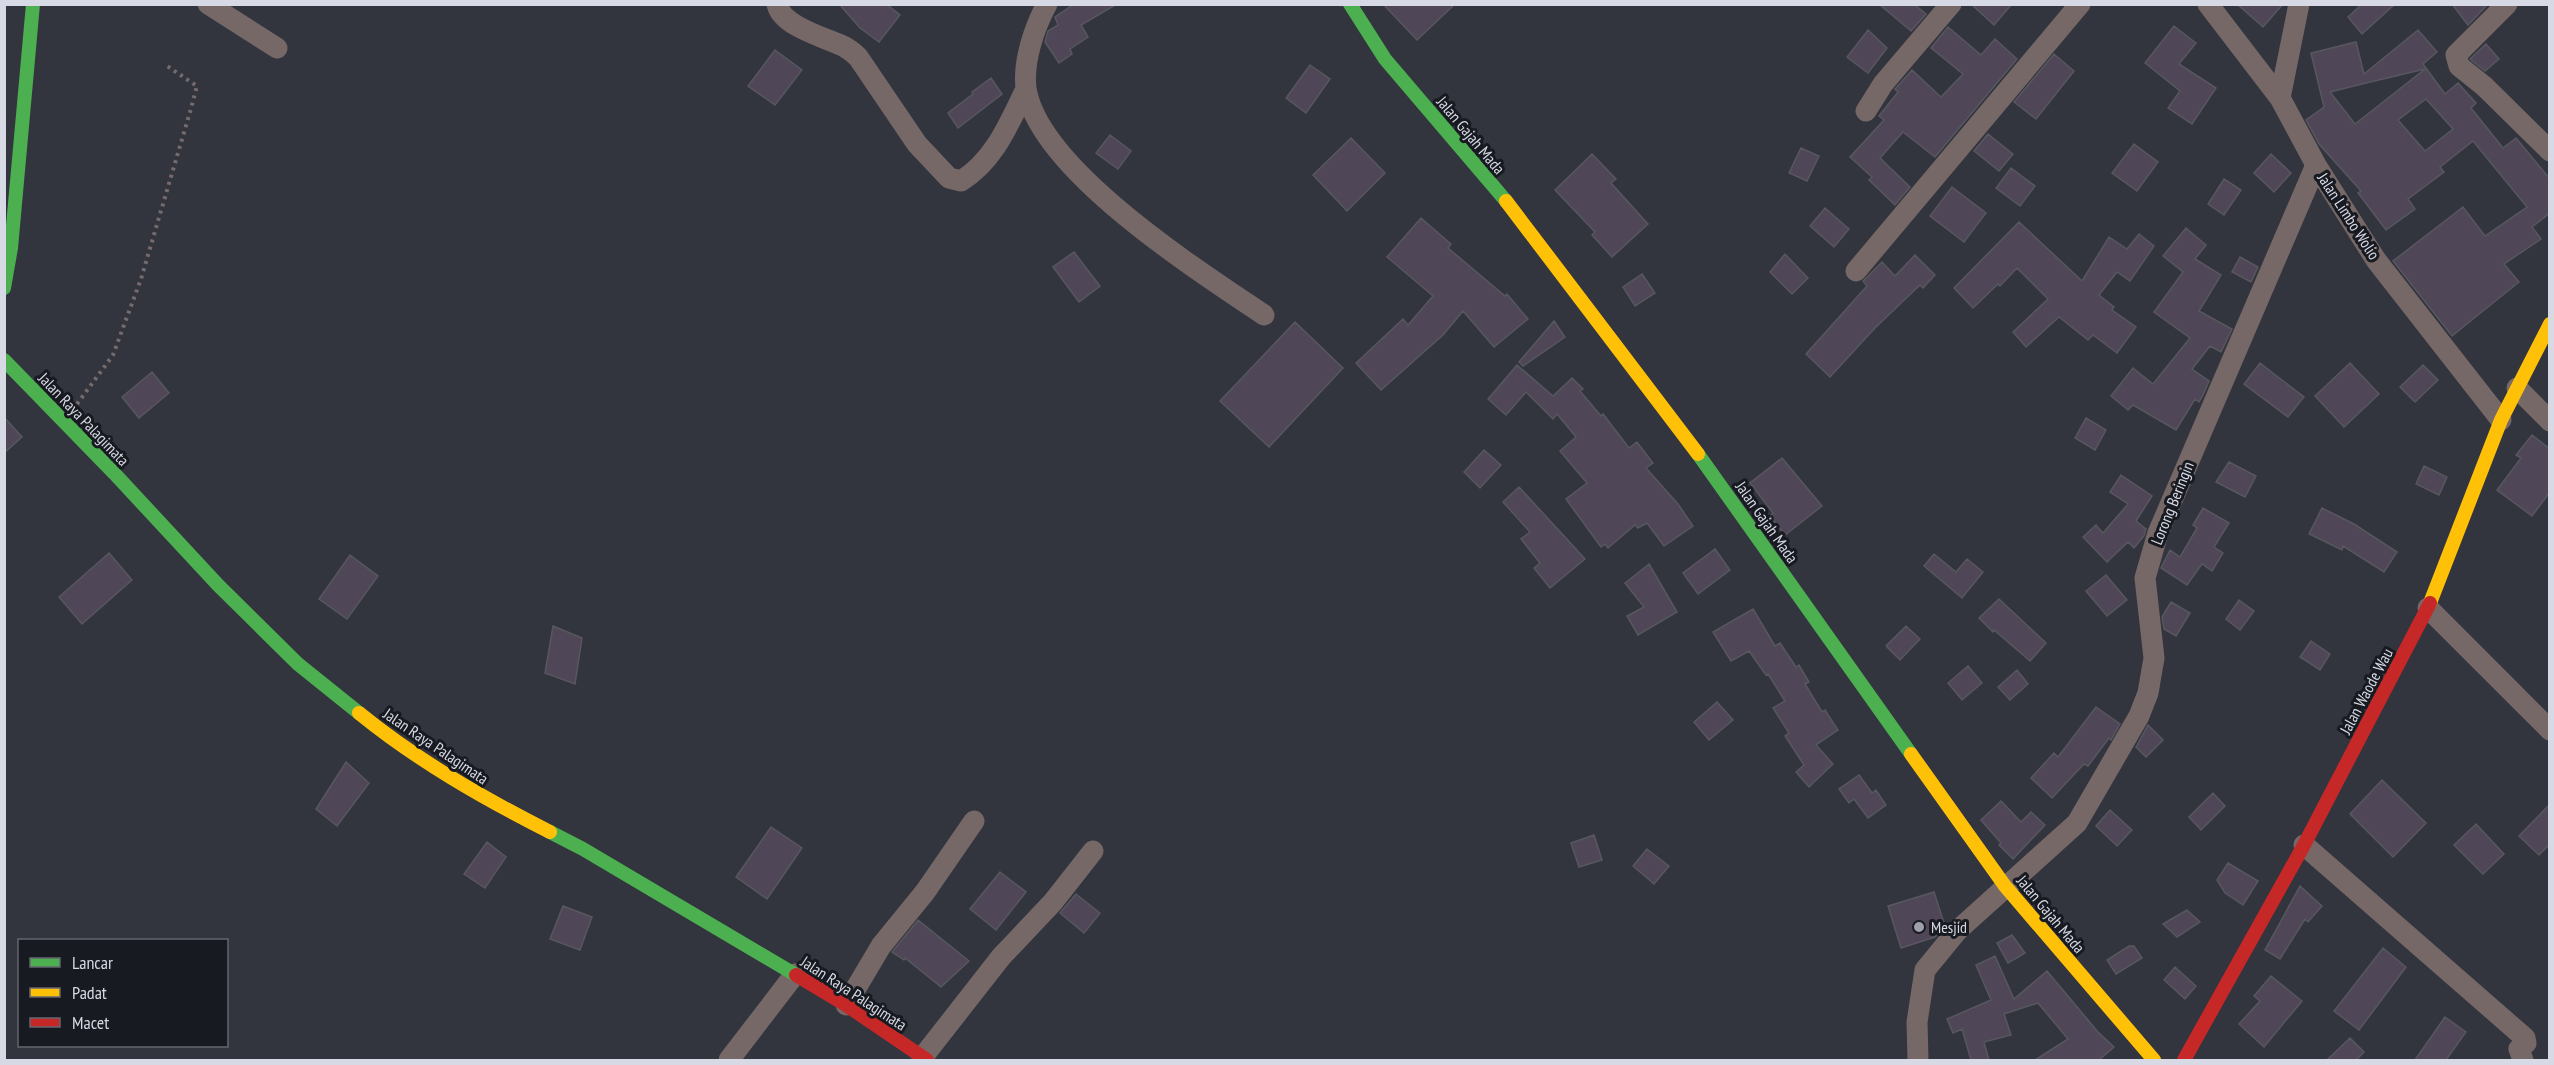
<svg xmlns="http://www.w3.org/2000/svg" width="2554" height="1065" font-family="'PT Sans Narrow',sans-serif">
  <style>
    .building { fill: #4f4758; stroke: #58575e; stroke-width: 1.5; fill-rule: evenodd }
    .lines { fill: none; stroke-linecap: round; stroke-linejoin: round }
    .path { stroke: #756b6c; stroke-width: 4; stroke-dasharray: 3 4.5; stroke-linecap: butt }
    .street { stroke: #766867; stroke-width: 21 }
    .fast { stroke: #4caf50; stroke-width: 14 }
    .slow { stroke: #ffc107; stroke-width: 14 }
    .jam { stroke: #c62828; stroke-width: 14 }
    .poi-dot { fill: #9d9faa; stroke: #181a21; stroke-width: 2 }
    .labels { text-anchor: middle; stroke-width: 6; stroke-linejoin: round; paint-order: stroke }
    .street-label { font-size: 16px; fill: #d7d9e4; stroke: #181a21 }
    .poi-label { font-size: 16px; fill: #d7d9e4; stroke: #181a21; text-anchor: start }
  </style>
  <rect width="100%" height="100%" fill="#32343e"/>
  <!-- building -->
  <path class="building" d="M839,4H886L900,15L879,42L860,28Z
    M1074,4H1117L1081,25L1088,37L1070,49L1072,54L1059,63L1045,42L1048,31L1058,25L1055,17Z
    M1383,4H1455L1417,40Z
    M1879,4H1914L1926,14L1911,31Z
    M1971,4H2012L1994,25Z
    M2237,4H2283L2263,27Z
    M2362,4H2395L2362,34L2348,17Z
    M2452,4H2488L2468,25Z
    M2174,26L2196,43L2179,64L2216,88L2192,124L2168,108L2180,91L2145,63Z
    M1948,27L1981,55L1995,39L2017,59L1935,157L1903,132L1880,158L1910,187L1895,205L1869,180L1872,177L1850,157L1884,120L1879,116L1898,92L1895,89L1912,70L1941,97L1963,74L1931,48Z
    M1868,30L1887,48L1868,73L1847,57Z
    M2418,30L2437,52L2423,64L2445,94L2458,83L2476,103L2471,108L2503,148L2516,138L2550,179V213L2532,227L2541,239L2504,264L2519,282L2452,336L2393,261L2463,207L2485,236L2527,207L2473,141L2440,167L2444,172L2408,199L2415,209L2386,230L2358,193L2361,191L2319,144L2306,120L2324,107L2311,53L2356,42L2364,74ZM2425,69L2355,124L2330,92L2366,83ZM2426,99L2453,129L2425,151L2398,120Z
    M2486,44L2499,59L2485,71L2470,59Z
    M775,50L802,70L775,105L748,86Z
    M2054,54L2074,71L2036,119L2014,102Z
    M1310,65L1330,79L1306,113L1286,98Z
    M991,78L1002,94L958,128L948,113L973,94L972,92Z
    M1988,134L2013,154L1999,171L1974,151Z
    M1110,135L1131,151L1118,169L1096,153Z
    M1351,138L1385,173L1347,211L1313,175Z
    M2134,144L2158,162L2137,191L2112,173Z
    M1801,148L1819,156L1807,181L1789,173Z
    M1592,154L1616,179L1611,183L1648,224L1612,257L1592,235L1595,232L1555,190Z
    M2271,154L2291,173L2274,192L2254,173Z
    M2011,168L2035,186L2020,206L1996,188Z
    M2224,179L2241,190L2224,215L2208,204Z
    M1952,187L1986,213L1964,242L1930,216Z
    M1825,208L1849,229L1834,247L1810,226Z
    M1421,218L1451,244L1448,248L1505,296L1507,294L1528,319L1494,347L1463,311L1443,335L1381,390L1356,363L1403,319L1408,325L1433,296L1387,257Z
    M2019,222L2082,281L2109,237L2127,249L2139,234L2154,246L2130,281L2117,272L2099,295L2114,307L2112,310L2136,327L2117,353L2093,335L2088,340L2059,317L2026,347L2013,332L2048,299L2017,268L2000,286L1998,284L1973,308L1954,288Z
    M2186,228L2206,245L2195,259L2221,275L2199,311L2232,329L2221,352L2210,346L2192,369L2209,381L2203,395L2199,402L2195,399L2176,430L2133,405L2128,410L2111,396L2133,368L2153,384L2190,338L2154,312L2183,272L2163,256Z
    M1074,252L1100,286L1079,302L1053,267Z
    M1785,254L1808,278L1792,294L1770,272Z
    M1915,255L1935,275L1923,288L1920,285L1875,328L1830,377L1806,354L1867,286L1863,281L1882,262L1895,276Z
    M2240,257L2258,267L2251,282L2232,272Z
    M1642,274L1655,293L1635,306L1623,287Z
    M1554,321L1565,337L1523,366L1519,362Z
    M1295,322L1343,368L1269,447L1220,401Z
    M2260,363L2304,397L2288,417L2244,384Z
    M2350,363L2379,394L2344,427L2315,396Z
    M1517,365L1553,396L1572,378L1583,389L1580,391L1601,416L1603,414L1629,448L1637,442L1653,463L1646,468L1678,504L1693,526L1664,546L1647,523L1638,528L1635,525L1608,548L1605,544L1601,547L1566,499L1587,483L1560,451L1576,437L1557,414L1553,419L1526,392L1506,415L1488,399Z
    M2423,365L2438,380L2415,402L2400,387Z
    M152,372L169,393L139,418L122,397Z
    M4,417L22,437L4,453Z
    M2086,418L2106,430L2095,450L2075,438Z
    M2532,435L2550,449V492L2532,516L2497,490L2521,458L2516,455Z
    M1484,450L1501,465L1480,488L1464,472Z
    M1782,458L1822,506L1785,535L1770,516L1773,513L1750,483Z
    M2229,462L2256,476L2245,497L2216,482Z
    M2424,466L2447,477L2439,495L2416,484Z
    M2121,475L2152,496L2136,521L2146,529L2144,536L2134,548L2128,542L2107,562L2083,537L2096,525L2103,533L2128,504L2110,492Z
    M1519,487L1585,559L1550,588L1534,568L1540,563L1521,539L1530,532L1503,502Z
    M2203,508L2229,523L2214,547L2223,553L2212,571L2202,564L2187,585L2161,568L2170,550L2180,557L2197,528L2193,525Z
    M2322,508L2354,524L2397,552L2384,572L2343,546L2342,550L2309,534Z
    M1715,549L1730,570L1698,594L1683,573Z
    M109,553L132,580L82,624L59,597Z
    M1934,554L1956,572L1967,559L1983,572L1962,598L1924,566Z
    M350,555L378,576L347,619L319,599Z
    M1649,564L1677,612L1638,635L1627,616L1644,607L1625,583Z
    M2106,575L2127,600L2107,616L2086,591Z
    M1999,599L2046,643L2030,661L1994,630L1993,632L1979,618Z
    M2239,600L2254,611L2240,630L2226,619Z
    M2171,602L2190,613L2176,636L2164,629L2162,617Z
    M1753,609L1775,646L1780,643L1796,667L1799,665L1809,682L1805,684L1822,712L1825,710L1838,730L1816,745L1833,764L1809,787L1796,772L1804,765L1785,736L1789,733L1773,708L1785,701L1768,674L1766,675L1749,651L1731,661L1713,632Z
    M553,626L582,638L575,684L545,673Z
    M1906,626L1920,639L1900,660L1886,646Z
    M2311,641L2330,654L2320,670L2300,657Z
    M1968,666L1982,683L1962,700L1948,683Z
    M2017,670L2028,684L2010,700L1998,687Z
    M1717,702L1733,720L1709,740L1694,722Z
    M2096,707L2120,724L2111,740L2109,738L2088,766L2084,764L2052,798L2031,778L2054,753L2058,757Z
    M2148,725L2163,740L2146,757L2136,747Z
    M346,762L369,783L337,826L316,809Z
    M1859,775L1872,793L1876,790L1886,805L1868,818L1854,799L1849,803L1839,789Z
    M2382,780L2426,823L2393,857L2350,814Z
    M2213,793L2225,806L2201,830L2189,817Z
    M2001,801L2021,822L2031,812L2045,825L2013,859L1999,845L2001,843L1981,820Z
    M2550,804V844L2539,855L2519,836Z
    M2110,810L2132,830L2117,846L2096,826Z
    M2476,824L2504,854L2483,874L2454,845Z
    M771,827L802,848L767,899L736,877Z
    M1594,835L1602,860L1579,867L1571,843Z
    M487,842L506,857L485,888L464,874Z
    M1647,849L1669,866L1654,884L1633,866Z
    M2228,863L2258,881L2243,905L2225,893L2217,880Z
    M1000,872L1026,892L996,930L970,909Z
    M2300,886L2322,906L2308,922L2305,919L2280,959L2265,950Z
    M1934,892L1945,926L1935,937L1901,948L1888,906Z
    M1076,894L1100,913L1084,933L1060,913Z
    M563,906L592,917L580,950L550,939Z
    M2187,910L2200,922L2177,937L2163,924Z
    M918,920L969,961L941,987L905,958L904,960L892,952Z
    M2012,935L2025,953L2008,963L1997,943Z
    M2129,946H2134L2142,958L2116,974L2107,960Z
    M2383,948L2406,967L2359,1030L2334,1011Z
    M1995,956L2014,999L2047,971L2098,1032L2114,1047L2099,1060H2035L2068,1039L2038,1003L2004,1014L2011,1035L1984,1042L1989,1060H1971L1962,1029L1953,1033L1947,1019L1991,1000L1976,965Z
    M2175,967L2196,986L2185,999L2164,980Z
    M2271,976L2302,1001L2264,1047L2239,1024L2260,1001L2254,996Z
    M2445,1017L2466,1032L2446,1060H2415Z
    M2350,1038L2364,1052L2356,1060H2327Z"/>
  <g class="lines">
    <!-- path -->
    <path class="path" d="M77,404L113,355L141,279L190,112L197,86L167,66"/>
    <!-- street -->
    <path class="street" d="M208,4L277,48
      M777,4C781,26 826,38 843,46C849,49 854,53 858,57L917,144L949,178L961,181C995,160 1009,123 1026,89
      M1047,4C1034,28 1023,61 1026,88C1038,169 1199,271 1264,315
      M2208,4L2280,98L2316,165L2376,260L2501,420
      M2507,4L2456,55L2459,66L2484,86L2550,151
      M2280,98L2299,4
      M1866,111L1883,84L1951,4
      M1856,271L2080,4
      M2517,388L2550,421
      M2428,608L2550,730
      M2304,845L2525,1038L2526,1043L2519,1049L2523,1060
      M846,1005L881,946L925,892L974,821
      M922,1058L1001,957L1053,902L1093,851
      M729,1060L795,974
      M1918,1060L1917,1022L1925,970L1957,931L2077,823L2139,716L2148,693L2154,658L2145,578L2158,533L2316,165"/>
    <!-- fast -->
    <path class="fast" d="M1350,4L1385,59L1506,201
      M4,288L11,248L33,4
      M4,360L114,473L218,585L298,664L359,713
      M1698,454L1911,754
      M550,832L583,849L796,975"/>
    <!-- slow -->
    <path class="slow" d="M1506,201L1698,454
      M2430,603L2501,420L2550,324
      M359,713C418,761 483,798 550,832
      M1911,754L2005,886L2154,1060"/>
    <!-- jam -->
    <path class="jam" d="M796,975L846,1005L927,1060
      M2184,1060L2304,845L2430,603"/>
  </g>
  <!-- markers -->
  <circle class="poi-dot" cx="1919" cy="927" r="6"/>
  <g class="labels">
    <!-- street labels -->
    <g class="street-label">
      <text transform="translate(1471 135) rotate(50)" y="6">Jalan Gajah Mada</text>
      <text transform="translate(2349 216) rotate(57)" y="6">Jalan Limbo Wolio</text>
      <text transform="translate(84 419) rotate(46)" y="6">Jalan Raya Palagimata</text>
      <text transform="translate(2172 503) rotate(-68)" y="6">Lorong Beringin</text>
      <text transform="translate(1767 522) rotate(55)" y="6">Jalan Gajah Mada</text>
      <text transform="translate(2366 691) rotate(-62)" y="6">Jalan Waode Wau</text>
      <text transform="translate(436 746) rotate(34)" y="6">Jalan Raya Palagimata</text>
      <text transform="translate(2051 914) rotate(50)" y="6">Jalan Gajah Mada</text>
      <text transform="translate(854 993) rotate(33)" y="6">Jalan Raya Palagimata</text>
    </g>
    <!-- poi labels -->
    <g class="poi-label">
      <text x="1931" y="933">Mesjid</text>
    </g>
  </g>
  <!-- border -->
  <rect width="2554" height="1065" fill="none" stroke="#d7d9e4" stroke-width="12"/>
  <!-- legend -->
  <rect x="18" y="939" width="210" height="108" fill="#181a21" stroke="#64666f" stroke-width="1.5"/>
  <rect x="30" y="958" width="30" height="9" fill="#4caf50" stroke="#64666f" stroke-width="1.5"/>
  <text x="72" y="969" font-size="18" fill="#d7d9e4">Lancar</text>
  <rect x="30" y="988" width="30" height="9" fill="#ffc107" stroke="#64666f" stroke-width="1.5"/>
  <text x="72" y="999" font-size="18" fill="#d7d9e4">Padat</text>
  <rect x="30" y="1018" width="30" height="9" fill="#c62828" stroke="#64666f" stroke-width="1.5"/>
  <text x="72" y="1029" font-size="18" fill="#d7d9e4">Macet</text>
</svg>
